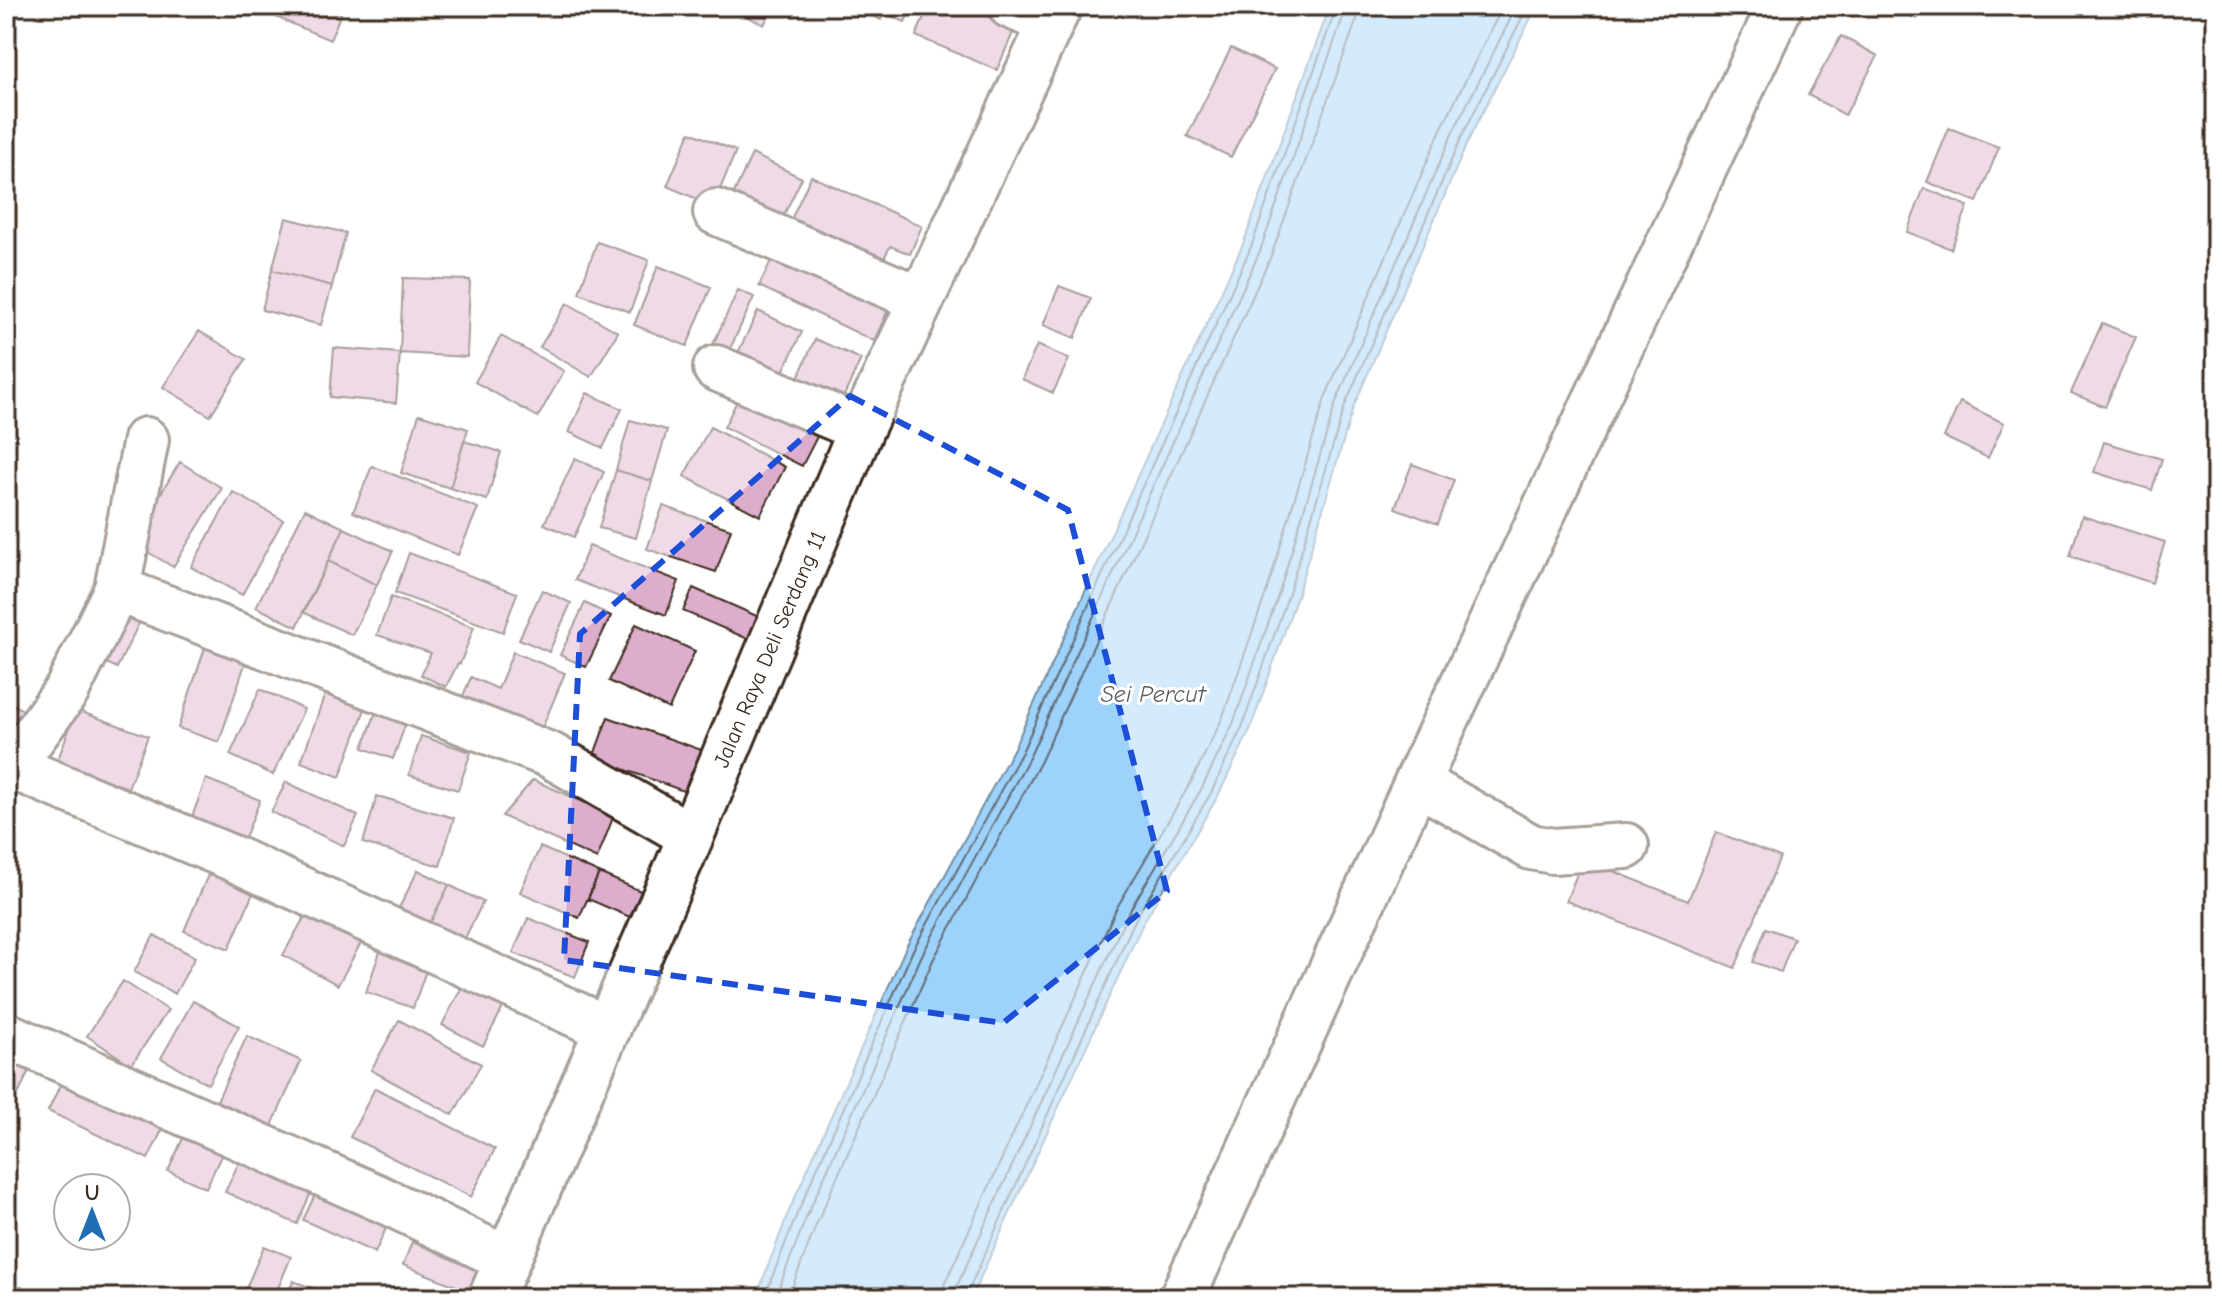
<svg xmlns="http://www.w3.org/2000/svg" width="2222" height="1304" font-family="'Comic Neue',sans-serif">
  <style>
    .water { fill: #9dd2fb; stroke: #768fa3; stroke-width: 2 }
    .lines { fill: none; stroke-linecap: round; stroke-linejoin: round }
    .shore { stroke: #626d76; stroke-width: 2 }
    .building { fill: #ddadcc; stroke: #3b2a1e; stroke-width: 2 }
    .minor-casing { stroke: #3b2a1e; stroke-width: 50 }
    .minor { stroke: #fff; stroke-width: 44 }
    .marked { fill: none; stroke: #1d4ed8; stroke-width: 6; stroke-dasharray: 16 10; stroke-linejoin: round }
    .labels { text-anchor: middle; stroke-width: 6; stroke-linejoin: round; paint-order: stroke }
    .street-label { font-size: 22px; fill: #3b2a1e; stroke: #fff }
    .water-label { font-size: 24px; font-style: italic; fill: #585c60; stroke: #fff }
  </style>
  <rect width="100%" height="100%" fill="#fff"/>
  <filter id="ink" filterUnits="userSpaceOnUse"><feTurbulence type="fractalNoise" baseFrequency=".0125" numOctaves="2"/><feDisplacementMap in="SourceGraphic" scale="16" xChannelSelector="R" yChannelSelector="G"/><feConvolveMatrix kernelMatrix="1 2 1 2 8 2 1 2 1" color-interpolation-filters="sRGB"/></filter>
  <g filter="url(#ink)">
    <!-- water -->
    <path class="water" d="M1330,6H1537L1468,141L1353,408L1297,596L1250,730L1218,796L1143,923L971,1298H756L789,1211L906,947L1014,748L1243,244Z"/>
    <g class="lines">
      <!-- shore -->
      <path class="shore" d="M764,1298L797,1214L913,950L1022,752L1251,247L1337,6
        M775,1298L806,1218L922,955L1030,756L1260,251L1347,6
        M788,1298L817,1223L933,960L1041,761L1271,256L1357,19L1359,6
        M942,1298L945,1283L1116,909L1191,782L1222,719L1268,587L1325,398L1441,129L1503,6
        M954,1298L956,1288L1127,915L1202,788L1233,724L1280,590L1336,402L1452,134L1517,6
        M965,1298L1135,920L1211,793L1242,727L1289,593L1345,405L1461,138L1528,6"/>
    </g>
    <!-- building -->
    <path class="building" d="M266,6H344L330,40L264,12Z
      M726,6H773L764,25Z
      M850,6H887L881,20Z
      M892,6H1001L1021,14L997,70L916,36L926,12L912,6L905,22L888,15Z
      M1886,6H1923L1917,19Z
      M1841,36L1878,56L1845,115L1808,95Z
      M1231,48L1275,69L1231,157L1187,136Z
      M1949,128L1999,147L1977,202L1927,182Z
      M690,132L736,151L713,206L667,186Z
      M752,154L802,178L775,233L726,210Z
      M811,176L922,226L910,254L890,246L875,278L783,237Z
      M1924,188L1968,206L1951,249L1907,232Z
      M286,218L346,233L332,286L272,270Z
      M597,242L649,260L630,312L579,293Z
      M780,242L895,295L874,341L759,286Z
      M658,266L711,287L687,346L634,325Z
      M272,270L332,286L321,325L262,310Z
      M403,278L470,280L467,357L400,353Z
      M1059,286L1091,298L1075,338L1043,325Z
      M738,290L754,297L725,360L709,353Z
      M567,303L618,332L591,377L540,347Z
      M758,311L802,332L779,380L735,359Z
      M2102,323L2136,337L2105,407L2071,393Z
      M199,331L246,359L210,416L163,387Z
      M501,336L564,371L538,417L475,382Z
      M815,339L861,359L837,411L792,391Z
      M1037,345L1069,359L1053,393L1022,379Z
      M334,348L400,353L396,403L330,397Z
      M744,387L823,425L802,466L724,427Z
      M587,393L622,409L603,448L569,432Z
      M1960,402L2004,423L1988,458L1944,437Z
      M419,414L468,429L450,488L401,473Z
      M630,420L667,430L652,481L616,470Z
      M710,427L785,467L760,516L684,476Z
      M464,441L501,452L487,500L450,488Z
      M2104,442L2162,459L2152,490L2094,472Z
      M575,458L604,472L574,537L544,524Z
      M180,462L222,488L173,567L131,542Z
      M1412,464L1454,480L1438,524L1395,508Z
      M372,466L478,508L458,555L353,512Z
      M616,470L652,481L636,538L599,528Z
      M233,492L283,520L242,595L191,567Z
      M663,506L731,529L716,572L647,549Z
      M305,509L344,528L297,627L256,607Z
      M2082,516L2165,542L2152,583L2070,556Z
      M344,528L393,551L377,585L328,561Z
      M589,546L679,581L666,615L575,580Z
      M409,553L517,593L503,632L395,593Z
      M328,561L377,585L352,635L303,612Z
      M693,588L759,617L748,639L683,611Z
      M542,590L571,603L549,652L519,639Z
      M391,597L474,627L460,664L458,663L446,687L421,675L431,653L377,635Z
      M113,602L142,617L117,668L86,653Z
      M585,603L611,616L586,667L560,655Z
      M636,624L695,651L669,709L609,681Z
      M205,648L246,661L219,742L178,728Z
      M513,652L565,673L538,738L459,705L471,677L498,689Z
      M260,689L304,709L273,775L230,755Z
      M325,694L365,709L340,777L301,762Z
      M6,699L24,711L6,738Z
      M377,709L407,720L393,759L363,748Z
      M76,710L148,736L128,788L57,762Z
      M608,717L713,754L697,796L593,758Z
      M421,736L471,752L458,790L409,775Z
      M206,779L260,800L242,845L189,825Z
      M533,780L614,815L597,859L502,816Z
      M286,782L358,816L344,846L271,812Z
      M377,796L454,818L440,866L363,843Z
      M1716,832L1780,857L1735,968L1566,901L1583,859L1688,901Z
      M540,847L599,873L579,918L520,892Z
      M418,870L449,885L424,935L393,920Z
      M599,873L650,895L639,921L588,899Z
      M208,875L257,884L229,949L184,931Z
      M449,885L483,902L458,952L424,935Z
      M314,900L368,930L338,985L283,955Z
      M528,918L589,942L575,977L513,953Z
      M1766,928L1794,938L1781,972L1753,962Z
      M154,935L195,957L175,994L134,972Z
      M383,943L430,959L413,1008L366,992Z
      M468,975L509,996L483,1046L442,1025Z
      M123,981L168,1010L131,1065L87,1036Z
      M193,1001L239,1026L208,1084L161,1058Z
      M399,1020L481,1064L453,1115L371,1070Z
      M247,1036L301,1061L270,1130L215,1105Z
      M6,1041L36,1055L19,1093L6,1087Z
      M67,1070L168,1118L148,1159L48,1111Z
      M375,1088L495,1149L471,1197L350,1137Z
      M189,1125L227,1143L206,1188L168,1171Z
      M247,1145L318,1177L297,1224L225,1192Z
      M321,1182L392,1215L375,1253L303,1220Z
      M412,1242L485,1270L476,1294L403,1265Z
      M264,1246L291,1257L274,1298H257L244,1293Z
      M293,1281L340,1298H287Z"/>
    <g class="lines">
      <defs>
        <path id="minor" d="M1011,6L1051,23
          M716,212L920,299
          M716,368L861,429
          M117,589L550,755L691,836
          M11,766L232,858L608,1029
          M6,774L67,690L117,589L146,440
          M1417,782L1531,847L1553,851L1626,846
          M6,1035L381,1199L507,1259
          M491,1298L691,836L861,429L1059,6
          M1182,1298L1417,782L1780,6"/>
      </defs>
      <!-- minor casing -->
      <use href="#minor" class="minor-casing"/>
      <!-- minor -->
      <use href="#minor" class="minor"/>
    </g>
  </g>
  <!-- marked area -->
  <path d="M0 0H2222V1304H0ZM850,396L1068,510L1167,891L1003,1023L564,960L580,634Z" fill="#fff" fill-opacity=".55" fill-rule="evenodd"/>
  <path class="marked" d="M850,396L1068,510L1167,891L1003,1023L564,960L580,634Z"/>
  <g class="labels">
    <!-- street labels -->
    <g class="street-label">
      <text transform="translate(769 649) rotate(-67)" y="8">Jalan Raya Deli Serdang 11</text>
    </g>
    <!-- water labels -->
    <g class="water-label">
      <text x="1153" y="702">Sei Percut</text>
    </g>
  </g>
  <!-- margin -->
  <rect width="2222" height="1304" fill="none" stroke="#fff" stroke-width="32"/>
  <rect x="16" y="16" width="2190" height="1272" fill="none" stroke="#3b2a1e" stroke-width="3" filter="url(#ink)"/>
  <!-- north arrow -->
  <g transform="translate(92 1212)"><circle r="38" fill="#ffffff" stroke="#b1aaa5" stroke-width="2"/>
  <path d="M0-6L14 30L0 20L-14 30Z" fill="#1f6fb2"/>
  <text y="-12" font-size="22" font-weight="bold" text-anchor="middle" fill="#3b2a1e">U</text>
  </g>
</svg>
